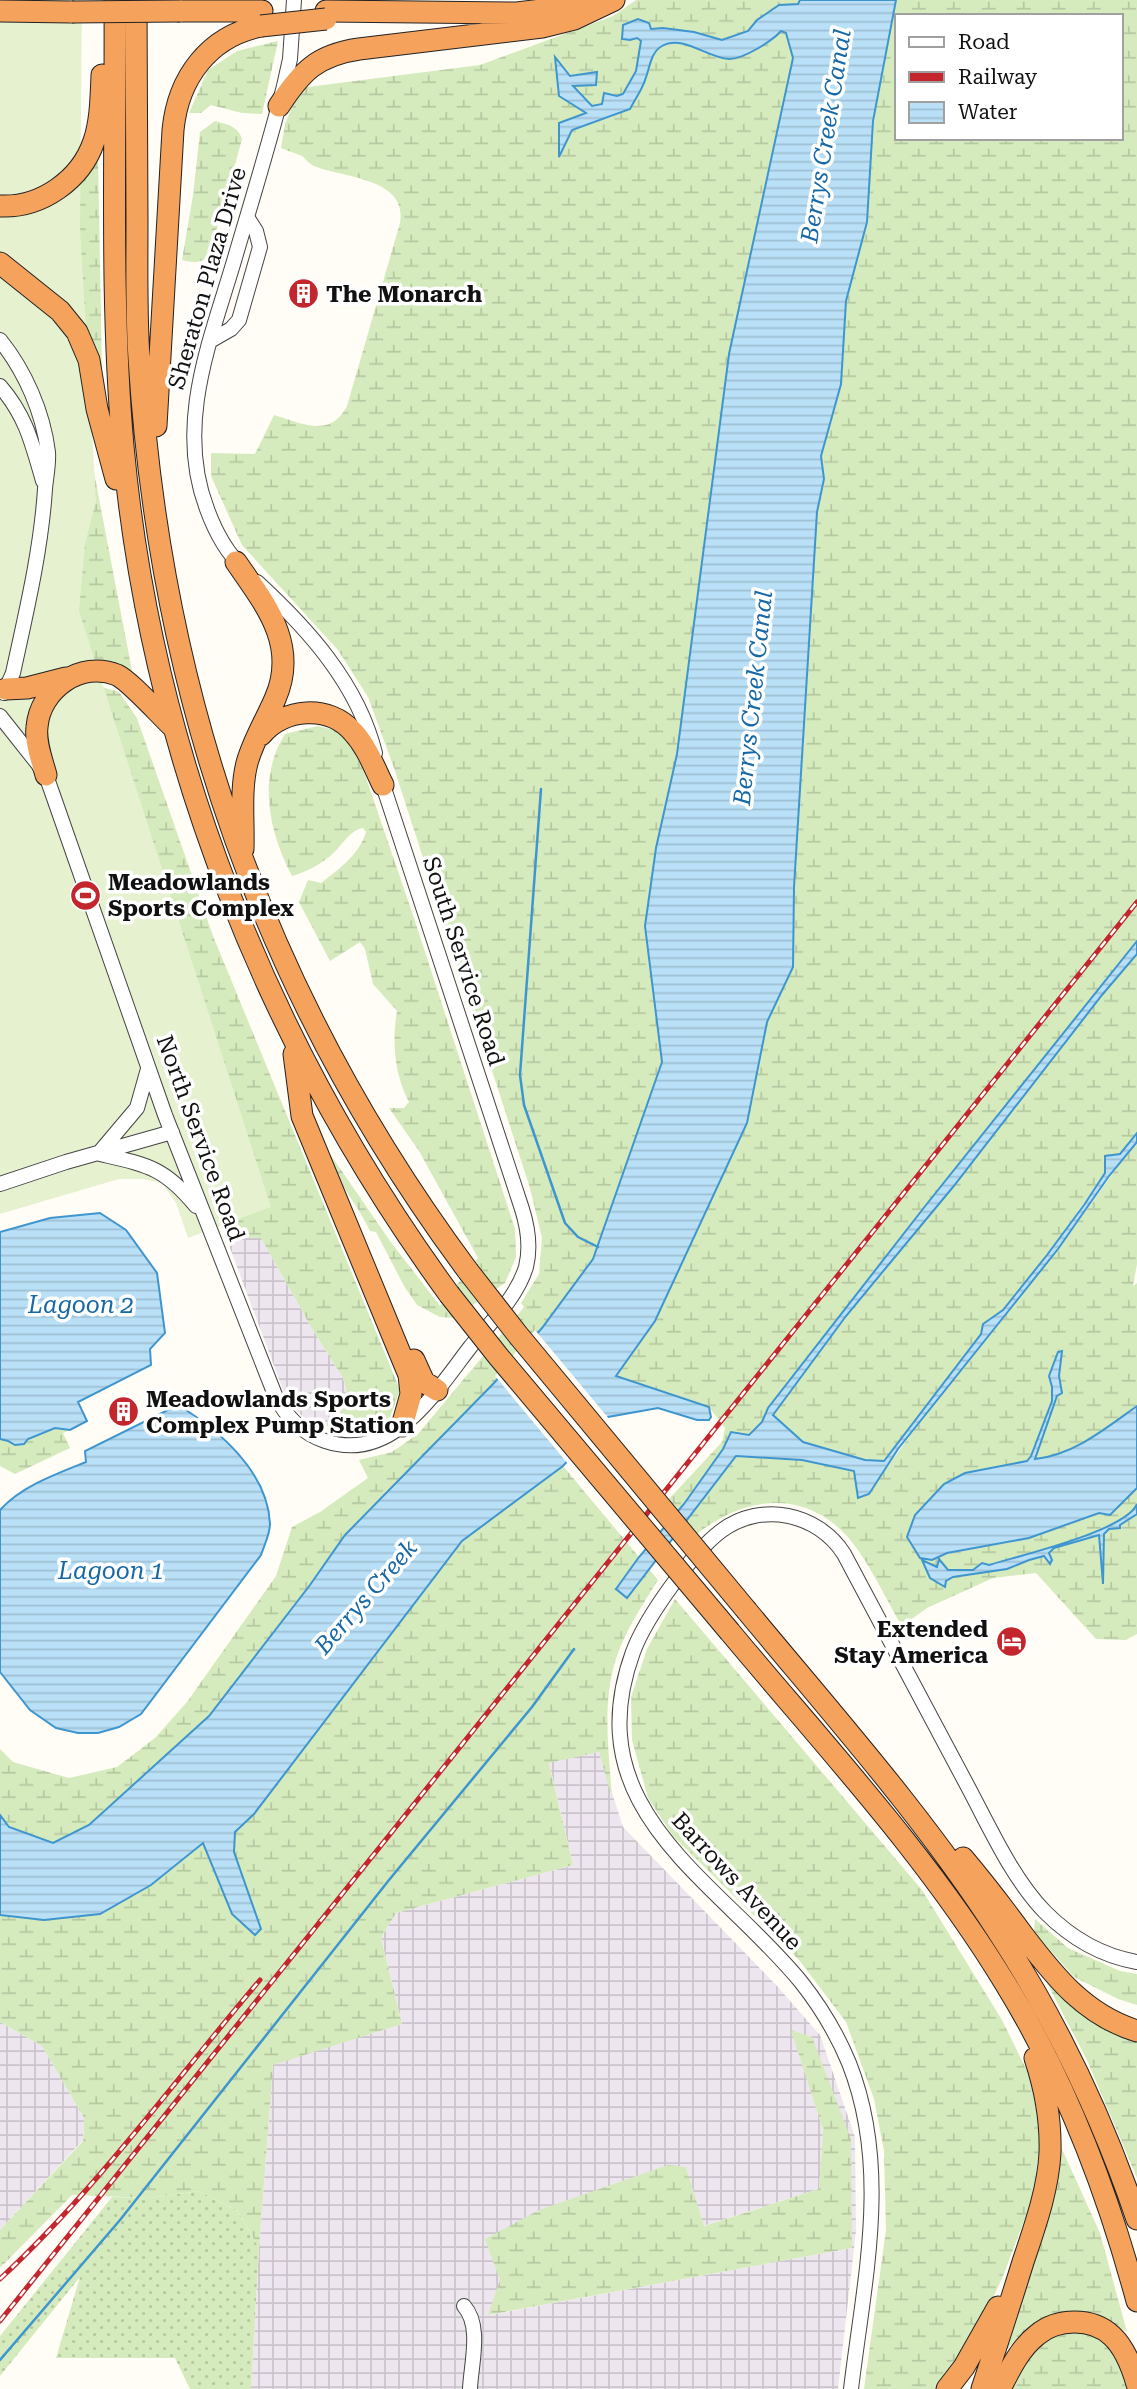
<svg xmlns="http://www.w3.org/2000/svg" width="1137" height="2389" font-family="'Roboto Serif',serif">
  <style>
    .industrial { fill: url(#industrial-grid); fill-rule: evenodd }
    .grass { fill: url(#grass-dots) }
    .wetland { fill: url(#wetland-marsh); fill-rule: evenodd }
    .pitch { fill: #e6f2cf }
    .water { fill: url(#water-rules); stroke: #3f96cf; stroke-width: 2 }
    .pier { fill: #fffdf5 }
    .lines { fill: none; stroke-linecap: round; stroke-linejoin: round }
    .stream { stroke: #3f96cf; stroke-width: 2.5 }
    .minor-casing { stroke: #444; stroke-width: 16 }
    .highway-casing { stroke: #222; stroke-width: 23 }
    .minor { stroke: #fff; stroke-width: 14 }
    .highway { stroke: #f5a25d; stroke-width: 21 }
    .rail-casing { stroke: #c4262e; stroke-width: 5 }
    .rail { stroke: #fff; stroke-width: 2.5; stroke-dasharray: 8; stroke-linecap: butt }
    .highway-bridge-casing { stroke: #222; stroke-width: 23; stroke-linecap: butt }
    .highway-bridge { stroke: #f5a25d; stroke-width: 21 }
    .labels { text-anchor: middle; stroke-width: 7; stroke-linejoin: round; paint-order: stroke }
    .street-label { font-size: 23px; fill: #111; stroke: #fff }
    .poi-label { font-size: 23px; font-weight: bold; fill: #111; stroke: #fff; text-anchor: start }
    .water-label { font-size: 24px; font-style: italic; fill: #1768a6; stroke: #fff }
  </style>
  <defs>
    <pattern id="industrial-grid" width="8" height="8" patternUnits="userSpaceOnUse" patternTransform="scale(1.75)"><rect width="8" height="8" fill="#eee6ef"/><path d="M0 4h8M4 0v8" fill="none" stroke="#cbc4cc"/></pattern>
    <pattern id="grass-dots" width="8" height="8" patternUnits="userSpaceOnUse" patternTransform="scale(1.75)"><rect width="8" height="8" fill="#d5ebbd"/><path d="M2 2h.1M6 6h.1" fill="none" stroke="#b6c8a1" stroke-width="1.8" stroke-linecap="round"/></pattern>
    <pattern id="wetland-marsh" width="20" height="14" patternUnits="userSpaceOnUse" patternTransform="scale(1.75)"><rect width="20" height="14" fill="#d5ebbd"/><path d="M1 5h8M5 5V1M11 12h8M15 12V8" fill="none" stroke="#b6c8a1"/></pattern>
    <pattern id="water-rules" width="6" height="5" patternUnits="userSpaceOnUse" patternTransform="scale(1.75)"><rect width="6" height="5" fill="#b9e0f7"/><path d="M0 2.5h6" fill="none" stroke="#9ebfd3"/></pattern>
  </defs>
  <rect width="100%" height="100%" fill="#fffdf5"/>
  <!-- industrial -->
  <path class="industrial" d="M218,1216L261,1238L311,1327L343,1378L347,1392L341,1414L320,1427L302,1416L286,1398Z
    M599,1752L623,1827L776,1985L820,2035L855,2137L856,2231L838,2389H251L259,2248L273,2064L402,2024L381,1938L396,1913L573,1865L549,1762ZM792,2031L812,2037L852,2248L489,2315L500,2280L486,2239L686,2167L703,2226L819,2189L823,2130Z
    M0,2022L42,2046L84,2118L83,2140L0,2230Z"/>
  <!-- grass -->
  <path class="grass" d="M199,2191L238,2211L259,2248L251,2389H190L175,2358H56L80,2277L0,2376V2336L112,2197L149,2198Z"/>
  <!-- wetland -->
  <path class="wetland" d="M636,0H800L798,4L779,5L757,20L748,31L722,40L694,32L663,28L651,29L637,38L641,40V44L636,71L623,94L617,96L609,93L602,97V104L592,106L572,86L570,76L555,59L587,113L559,123L560,155L572,130L619,114L646,79L650,62L660,47L676,42L731,59L755,50L772,40L781,30L786,33L793,58L729,354L677,754L656,848L645,926L662,1062L593,1259L542,1328L494,1383L345,1535L310,1585L209,1716L89,1825L53,1843L9,1827L0,1815V1749L13,1762L69,1778L117,1767L155,1738L187,1702L276,1576L292,1527L320,1512L368,1478L359,1460L392,1452L418,1434L524,1307L521,1303L539,1274L542,1238L530,1188L394,768L368,697L338,650L242,545L211,476V453L255,454L274,415C301,423 330,439 347,406L400,223C408,178 344,178 314,166C309,164 306,159 302,156C296,153 287,151 281,148L285,124L300,88L480,65L613,16Z
    M896,0H1137V941L926,1205L768,1408L762,1422L749,1435L730,1432L723,1449L684,1504L693,1513L736,1456L802,1460L855,1471L869,1494C926,1407 995,1331 1058,1249C1085,1214 1109,1176 1137,1142V1264L1133,1286L1137,1283V1406C1105,1428 1074,1453 1034,1460L1057,1396L1062,1392L1059,1376L1062,1352L1049,1376L1052,1387V1401L1028,1461L965,1473L944,1484L929,1500L940,1555L1029,1538L1099,1513L1110,1515L1137,1488V1504L1134,1511L1105,1528L1084,1537L989,1565L982,1563L973,1570H948L939,1560L938,1567L923,1561L945,1586L946,1581L953,1577L1007,1569L1029,1560L1044,1556L1049,1563V1553L1054,1548L1100,1535L1103,1573L1104,1534C1112,1526 1127,1521 1137,1514V1634L1126,1640L1096,1639L1036,1573L993,1578L927,1608L902,1626C885,1598 868,1559 846,1535C802,1488 743,1497 697,1534L669,1499L722,1442L725,1428L709,1407L616,1376L655,1321L747,1123L767,1022L793,967L794,887L817,512L824,479L821,456L841,384L846,301L867,222L873,121ZM897,16H1121V138H897Z
    M278,41L262,114L242,113L211,105L201,113H189L208,70L237,51Z
    M215,121C226,124 238,126 242,139L210,253C203,264 194,263 182,260L193,195L200,132Z
    M98,156L102,373L35,208Z
    M0,287L76,378L132,671L106,663L72,667Z
    M98,686L119,692L137,718L213,936L400,1390L390,1417C364,1431 349,1437 320,1427L341,1414L347,1392L343,1378L311,1327L261,1238L237,1237L210,1183Z
    M318,726L334,730L347,739L363,769L414,918L515,1229L516,1257L505,1283L454,1318L440,1317L417,1305L404,1286L376,1232L370,1231C357,1204 338,1182 326,1155L330,1154L390,1241L440,1306L478,1258L419,1151L389,1108H404L409,1102C394,1074 392,1041 397,1011L373,984L365,949L360,942L330,961L299,902L308,880L321,883C340,868 359,855 366,832L363,828C349,830 340,849 329,857C317,866 306,872 292,876C269,832 257,778 285,734Z
    M1137,954V1133L1105,1173L1047,1255L1003,1310L983,1324L981,1334L883,1461L865,1460L803,1442L773,1415L846,1316L953,1187L1102,995Z
    M55,1427L70,1430L63,1433L70,1448L15,1474L0,1466V1439H27Z
    M563,1466L639,1557L616,1589L627,1597L648,1568L658,1580C642,1606 624,1632 615,1662C602,1706 609,1753 612,1798L599,1752L549,1763L573,1865L396,1913L381,1938L402,2024L273,2065L259,2248L238,2211L199,2191L149,2198L72,2195L0,2268V2230L83,2141L84,2118L42,2046L0,2022V1915L44,1920L151,1885L203,1842L232,1914L255,1935L261,1928L234,1852L235,1832L254,1814L462,1541Z
    M675,1599L922,1890L1002,2020L1029,2075L1041,2134L1033,2197L1003,2276L987,2311L954,2370L937,2389H864L886,2230L884,2151L874,2099L846,2022L799,1960L673,1836L648,1798L632,1740L631,1697L647,1649Z
    M1035,1919L1068,1948L1120,1971L1137,1974V2005L1118,1999L1074,1977L1034,1932Z
    M1045,1979L1137,2040V2178L1087,2060Z
    M791,2030L812,2037L851,2139L852,2248L488,2315L500,2280L485,2239L539,2210L668,2165L686,2167L704,2226L819,2189L823,2130Z
    M1061,2147L1100,2233L1127,2332L1095,2316L1055,2314L1023,2333L1006,2350L1049,2217Z
    M1074,2328L1108,2340L1130,2389H1009L1019,2370L1043,2339Z"/>
  <!-- pitch -->
  <path class="pitch" d="M0,0H82L80,228L96,501L85,544L79,611L271,1207L188,1238L176,1203L162,1183L143,1179H119L0,1214Z"/>
  <!-- water -->
  <path class="water" d="M800,0H896L873,121L867,222L846,301L841,384L821,456L824,479L817,512L794,887L793,967L767,1022L747,1123L655,1321L616,1376L709,1407L711,1417L709,1420H697L658,1408L608,1417L563,1466L462,1541L254,1814L235,1832L234,1852L261,1929L255,1935L232,1914L203,1843L151,1885L100,1914L44,1920L0,1915V1815L9,1827L53,1843L89,1825L209,1716L310,1585L345,1535L494,1383L542,1328L593,1259L662,1062L645,926L656,848L677,754L729,354L793,58L786,33L781,31C772,41 744,59 729,59C707,58 683,34 662,46C650,53 650,68 645,80C642,90 635,99 630,109L572,130L559,157V123L586,113L559,96L555,57L570,76L597,72L596,85L573,86L592,106L602,104L604,93L617,96L623,94L636,71L641,41L637,38L630,40L622,39L623,25L638,19L649,23L651,29L663,28L694,32L722,40L748,31L757,20L779,5L798,4Z
    M1137,941V954L1102,995L953,1187L846,1316L773,1415L803,1442L865,1460L884,1461L981,1334L983,1324L1003,1310L1047,1255L1084,1205L1105,1173V1156L1120,1154L1137,1133V1142L1109,1176L1058,1249L898,1449L869,1494L858,1498L854,1471L802,1460L736,1456L627,1598L616,1589L639,1557L684,1504L723,1449L731,1432L749,1435L762,1422L768,1408L926,1205Z
    M100,1213L126,1230L157,1273L165,1333L150,1349L151,1365L78,1402L87,1421L70,1430L55,1428L28,1439L24,1444L15,1445L8,1441L0,1439V1232L50,1218Z
    M1062,1351L1059,1376L1062,1393L1057,1396L1035,1459C1074,1455 1106,1428 1137,1406V1488L1110,1515L1099,1513L1029,1538L947,1553L932,1560L920,1558L907,1537L915,1515L944,1484L965,1473L1027,1461L1031,1456L1052,1401V1387L1049,1376L1058,1352Z
    M178,1405C219,1430 268,1472 270,1524C270,1534 264,1546 261,1555L141,1714L119,1727L98,1733H78L56,1728L30,1710L0,1672V1510C22,1486 56,1474 86,1462L85,1451Z
    M1137,1504V1514L1120,1525V1528L1109,1529L1104,1534L1103,1584L1099,1535L1054,1548L1049,1553L1052,1560L1050,1564L1044,1556L1029,1560L1007,1569L953,1577L946,1581L945,1587L930,1578L922,1560L937,1567L939,1559L948,1570H973L982,1563L989,1565C1018,1556 1126,1531 1137,1504Z"/>
  <!-- pier -->
  <path class="pier" d="M535,1330L610,1420L569,1465L495,1376Z"/>
  <g class="lines">
    <!-- stream -->
    <path class="stream" d="M541,789L520,1075L524,1105L565,1223L578,1237L598,1247
      M0,2360L120,2220L389,1880L532,1707L574,1649"/>
    <defs>
      <path id="minor" d="M0,340C25,371 43,412 48,452C49,464 46,477 45,489C41,551 26,613 13,673L4,693
        M210,341L231,329L239,320L260,247L256,231L247,217
        M0,386C26,416 32,443 43,481
        M243,568C226,552 215,531 207,509C175,425 210,342 234,261C251,203 269,145 284,86L290,59L294,0
        M257,582C308,629 358,684 375,753
        M0,716L38,764L48,781L165,1115L275,1395C286,1417 302,1433 325,1441C393,1464 436,1391 471,1346C491,1322 517,1297 526,1267C531,1247 528,1228 522,1209L380,776
        M99,1153L137,1108L148,1069
        M100,1154C147,1165 164,1167 196,1206
        M0,1184L66,1162L172,1132
        M464,2306C482,2326 471,2364 470,2389
        M851,2389C864,2280 891,2169 849,2063C837,2034 820,2006 801,1982C717,1879 575,1811 633,1652C646,1617 692,1553 721,1531C761,1501 818,1513 844,1554C885,1631 926,1708 967,1785C989,1826 1012,1878 1045,1912C1070,1937 1102,1956 1137,1962"/>
      <path id="highway" d="M115,0C116,148 110,298 123,446C151,753 268,1046 449,1294
        M136,0C136,74 137,149 137,223C137,268 136,313 139,358C160,696 265,998 468,1271
        M0,11L72,12
        M180,11H262
        M326,11L517,13L549,9L583,0
        M279,106C301,72 317,55 359,49L542,27L574,19L614,0
        M0,206C41,208 81,180 94,141C101,120 101,97 102,75
        M0,263L60,311L77,332L89,360L97,409L116,479
        M156,426L173,130C178,78 209,36 261,26
        M236,562C265,604 299,645 275,699C266,720 253,741 247,763C240,790 244,821 243,849
        M6,689L27,688L66,678
        M261,735C284,708 329,704 353,732C367,747 374,767 383,785
        M46,775C42,760 35,743 37,727C40,689 81,660 117,675C130,681 160,715 173,727
        M294,1054L302,1116L409,1375L411,1394L402,1426
        M414,1360L424,1382L437,1390
        M747,1611C834,1716 925,1818 999,1933C1057,2022 1103,2119 1137,2219
        M730,1632C825,1746 928,1856 1005,1983C1066,2082 1107,2190 1137,2301
        M963,1858C984,1883 1004,1909 1023,1935C1055,1977 1085,2015 1137,2031
        M947,2389L964,2367L998,2307
        M982,2389C996,2347 1010,2304 1023,2262C1035,2226 1048,2190 1050,2153C1051,2121 1045,2088 1035,2058
        M1000,2389C1009,2371 1020,2348 1037,2335C1057,2318 1092,2317 1112,2336C1125,2348 1132,2367 1137,2384"/>
    </defs>
    <!-- minor casing -->
    <use href="#minor" class="minor-casing"/>
    <!-- highway casing -->
    <use href="#highway" class="highway-casing"/>
    <!-- minor -->
    <use href="#minor" class="minor"/>
    <!-- highway -->
    <use href="#highway" class="highway"/>
    <defs>
      <path id="rail" d="M0,2279C97,2189 175,2080 260,1980
        M0,2321L1137,902"/>
    </defs>
    <!-- rail casing -->
    <use href="#rail" class="rail-casing"/>
    <!-- rail -->
    <use href="#rail" class="rail"/>
    <defs>
      <path id="highway-bridge" d="M72,12L180,11
        M261,26L326,19
        M468,1271L518,1335L747,1611
        M449,1294L498,1356L730,1632"/>
    </defs>
    <!-- highway-bridge casing -->
    <use href="#highway-bridge" class="highway-bridge-casing"/>
    <!-- highway-bridge -->
    <use href="#highway-bridge" class="highway-bridge"/>
  </g>
  <!-- icons -->
  <defs>
    <symbol id="building-disc" viewBox="-11 -11 22 22"><circle r="9.5" fill="#c4262e" stroke="#fff"/><path d="M-4-6H4V6H1V3H-1V6H-4ZM-2.5-4.3h1.7v1.8h-1.7ZM.8-4.3h1.7v1.8H.8ZM-2.5-1h1.7V.8h-1.7ZM.8-1h1.7V.8H.8Z" fill="#fff"/></symbol>
    <symbol id="stadium-disc" viewBox="-11 -11 22 22"><circle r="9.5" fill="#c4262e" stroke="#fff"/><path d="M0-5a6.5 5 0 1 0 0 10a6.5 5 0 1 0 0-10ZM-3.5-1.8h7v3.6h-7Z" fill="#fff"/></symbol>
    <symbol id="hotel-disc" viewBox="-11 -11 22 22"><circle r="9.5" fill="#c4262e" stroke="#fff"/><path d="M-6-4.5h1.5V1H6V5H4.5V3h-9V5H-6ZM-4 0a1.8 1.8 0 1 1 3.6 0ZM.5 0V-2.5h3Q6-2.5 6 0Z" fill="#fff"/></symbol>
  </defs>
  <g fill-rule="evenodd">
    <use href="#building-disc" x="286" y="276" width="35" height="35"/>
    <use href="#stadium-disc" x="68" y="878" width="35" height="35"/>
    <use href="#building-disc" x="106" y="1394" width="35" height="35"/>
    <use href="#hotel-disc" x="994" y="1624" width="35" height="35"/>
  </g>
  <g class="labels">
    <!-- street labels -->
    <g class="street-label">
      <text transform="translate(207 278) rotate(-74)" y="8">Sheraton Plaza Drive</text>
      <text transform="translate(464 961) rotate(72)" y="8">South Service Road</text>
      <text transform="translate(201 1138) rotate(70)" y="8">North Service Road</text>
      <text transform="translate(737 1881) rotate(47)" y="8">Barrows Avenue</text>
    </g>
    <!-- poi labels -->
    <g class="poi-label">
      <text x="326" y="302">The Monarch</text>
      <text x="108" y="890">Meadowlands<tspan x="108" dy="26">Sports Complex</tspan></text>
      <text x="146" y="1407">Meadowlands Sports<tspan x="146" dy="26">Complex Pump Station</tspan></text>
      <text x="988" y="1637" text-anchor="end">Extended<tspan x="988" dy="26">Stay America</tspan></text>
    </g>
    <!-- water labels -->
    <g class="water-label">
      <text transform="translate(826 136) rotate(-81)" y="8">Berrys Creek Canal</text>
      <text transform="translate(753 698) rotate(-84)" y="8">Berrys Creek Canal</text>
      <text x="81" y="1313">Lagoon 2</text>
      <text x="111" y="1579">Lagoon 1</text>
      <text transform="translate(366 1597) rotate(-49)" y="8">Berrys Creek</text>
    </g>
  </g>
  <!-- legend -->
  <rect x="895" y="14" width="228" height="126" fill="#ffffff" stroke="#a0a0a0" stroke-width="2"/>
  <rect x="909" y="37" width="35" height="10" fill="#ffffff" stroke="#a0a0a0" stroke-width="2"/>
  <text x="958" y="49" font-size="21" fill="#111111">Road</text>
  <rect x="909" y="72" width="35" height="10" fill="#c4262e" stroke="#a0a0a0" stroke-width="2"/>
  <text x="958" y="84" font-size="21" fill="#111111">Railway</text>
  <rect x="909" y="102" width="35" height="21" fill="url(#water-rules)" stroke="#a0a0a0" stroke-width="2"/>
  <text x="958" y="119" font-size="21" fill="#111111">Water</text>
</svg>
